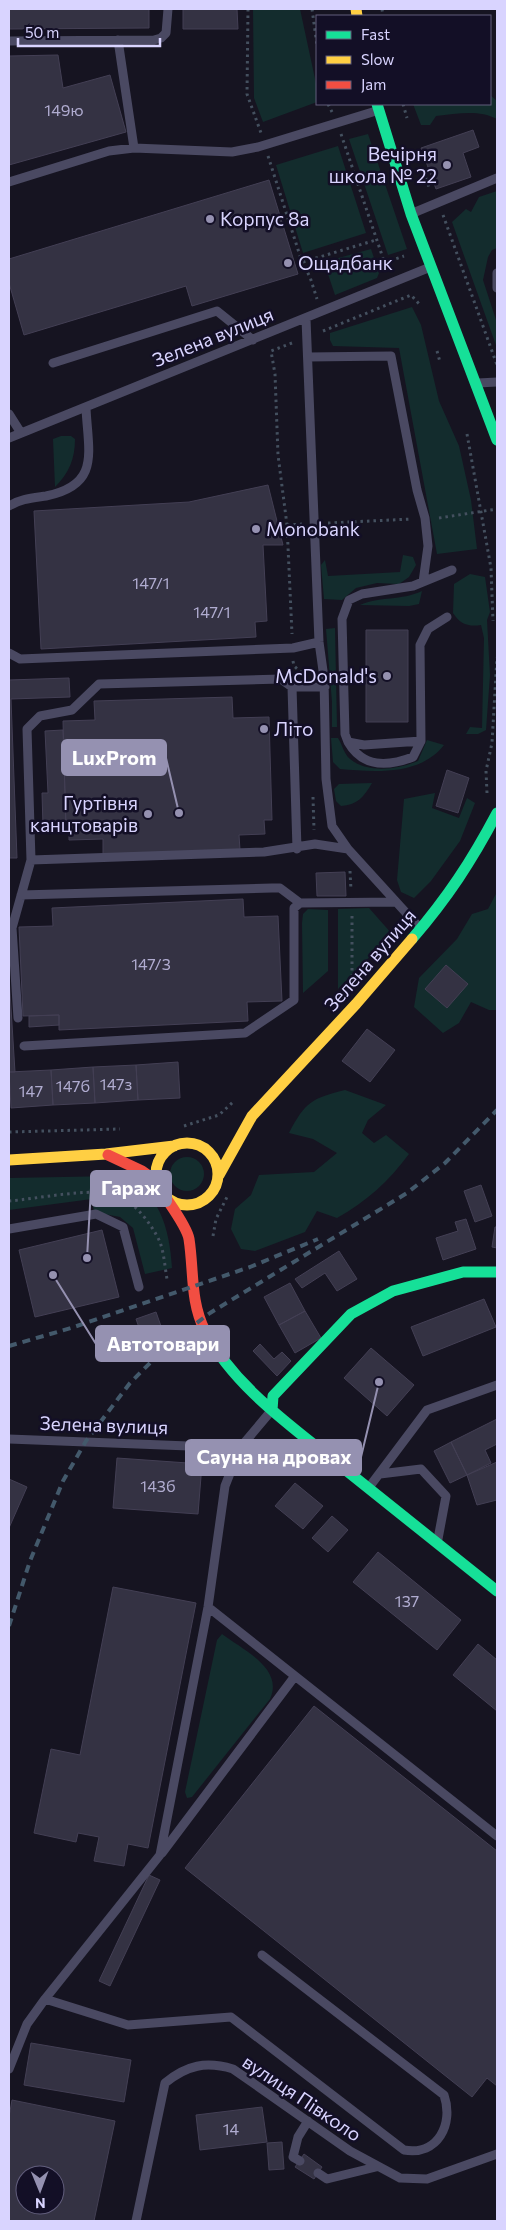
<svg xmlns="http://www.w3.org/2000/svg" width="506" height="2230" font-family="Commissioner,sans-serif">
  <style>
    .green { fill: #132c2d }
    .building { fill: #343243; stroke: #433f54; fill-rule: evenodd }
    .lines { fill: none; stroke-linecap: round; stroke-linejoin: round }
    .path { stroke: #44505f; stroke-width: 3; stroke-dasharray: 2.5 4; stroke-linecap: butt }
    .lane { stroke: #4a4962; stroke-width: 9 }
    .fast { stroke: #16e098; stroke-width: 11 }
    .slow { stroke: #ffcf43; stroke-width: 11 }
    .jam { stroke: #f24e42; stroke-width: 11 }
    .rail { stroke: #43596b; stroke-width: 4; stroke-dasharray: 8 6; stroke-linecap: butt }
    .poi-dot { fill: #9591b1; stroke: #130f26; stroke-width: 2 }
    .labels { text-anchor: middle; stroke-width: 5; stroke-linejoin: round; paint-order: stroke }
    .number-label { font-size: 16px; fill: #b0acd0 }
    .poi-label { font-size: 19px; fill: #d9d4ff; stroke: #130f26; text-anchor: start }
    .street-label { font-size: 19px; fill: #d9d4ff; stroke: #130f26 }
    .leader { fill: none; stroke: #9591b1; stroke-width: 2 }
    .callout-dot { fill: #9591b1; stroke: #130f26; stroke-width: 2 }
    .callout { fill: #9591b1; stroke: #9591b1; stroke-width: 2 }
    .callout-label { font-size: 20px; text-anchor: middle; font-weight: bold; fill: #fff }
  </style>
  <rect width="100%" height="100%" fill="#161421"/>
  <!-- green -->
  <path class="green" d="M253,9H300L317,88V102L263,122L254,98Z
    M490,95L497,101V119C478,109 457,114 436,116L430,125H421L413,104H490Z
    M368,134L407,249L388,255L349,139Z
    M338,146L366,233L303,253L276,165Z
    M497,191V248L492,250L488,257L483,280L497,323V348L452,222L466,209L471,212L479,197Z
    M371,249L379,273L377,278L335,295L324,262Z
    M412,307L421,325L439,401L459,446L471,500L477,549L437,554L399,348L333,346L330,340V333Z
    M61,436H71L75,439C75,459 69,473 55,487L53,439Z
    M403,555L413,557L416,565L409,577L399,584L377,583L356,588L342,600L324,599L321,565L325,560L328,576L400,572Z
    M470,574L485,577L490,612L487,620L490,675L486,730L478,734H466L470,727L482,728L484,638L481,625C468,627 460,624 453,613L454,584Z
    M422,591L419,604L409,606L360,605C380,596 401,601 422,591Z
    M335,628L337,727H332V702L326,629Z
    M331,738H338C342,744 344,754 350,759C368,774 399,769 418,761L427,740L444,745C420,776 375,772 340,769L333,762Z
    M372,783C364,797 357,805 341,806L336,801L334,789L339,784Z
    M435,793L432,808L459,818L467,798L475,803L460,841L431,881L414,898L401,892L397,880L404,799Z
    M497,892V1010H489L471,1002L459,1023L443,1033L414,1007L419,978L457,939L472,914L488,909Z
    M369,908L392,934L338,989V909Z
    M308,909L328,910V971L303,993L302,923L303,914Z
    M345,1090L386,1105L368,1120L362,1133L374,1143L386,1135L409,1154C389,1181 366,1202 337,1218L317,1211L305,1232L255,1251L241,1249L231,1229L235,1209L251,1195L259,1175L314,1172L337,1153L313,1139L289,1133C306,1101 311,1099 345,1090Z
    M170 1174a17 17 0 1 1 34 0a17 17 0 1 1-34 0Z
    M116,1176C159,1185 170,1230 172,1268L145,1274L133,1228L120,1217L94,1212L92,1199L9,1210V1178Z
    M222,1634C243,1650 284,1668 270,1699L192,1797L187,1798L185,1792L217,1640Z"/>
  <!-- building -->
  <path class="building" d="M9,9H149V28L9,29Z
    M183,9H237L238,29H183Z
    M58,55L63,88L110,75L126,132L9,165V56Z
    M473,130L479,147L463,153L471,177L436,189L421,148Z
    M269,180L298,274L192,306L186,286L24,335L9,283V259Z
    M268,485L283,545H263L267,621L255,622L256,637L41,649L34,511L189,502Z
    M366,630H408V722H366Z
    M69,678L70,697L11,699L17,858H9V680Z
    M232,697L233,718L269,717L272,820H264L265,834L239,835L240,850L103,854V839L69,840V830H66L63,721L95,720L94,701Z
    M63,730L66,825L43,826L42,793H48L45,731Z
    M447,770L469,778L458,813L436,806Z
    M345,872L346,896H317L316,873Z
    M243,899L244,917L278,916L282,1001L247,1002L248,1021L59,1030V1015L23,1016L19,927L53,926L52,908Z
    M446,965L468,984L447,1008L425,989Z
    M9,976L15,1072H9Z
    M59,1015V1025L29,1027V1016Z
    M367,1029L395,1050L370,1082L342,1061Z
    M178,1062L180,1098L138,1100L136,1065Z
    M136,1065L138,1100L95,1103L93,1067Z
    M93,1067L95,1103L53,1105L51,1070Z
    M51,1070L53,1105L11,1108L9,1072Z
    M481,1185L492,1216L475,1222L464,1191Z
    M466,1219L476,1249L443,1260L436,1238L458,1231L455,1222Z
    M495,1227H497V1248L492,1247Z
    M102,1230L119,1297L35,1317L19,1250Z
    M339,1251L357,1279L337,1291L325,1273L302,1288L295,1279Z
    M290,1283L305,1311L279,1325L264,1297Z
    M484,1299L496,1327L423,1356L411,1327Z
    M305,1311L321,1338L295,1353L279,1325Z
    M156,1312L162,1329L142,1336L136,1319Z
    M260,1344L274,1359L282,1352L291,1361L277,1376L253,1351Z
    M371,1348L414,1385L387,1416L344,1378Z
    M497,1419V1444L485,1450L491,1463L467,1475L451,1442Z
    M451,1442L467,1475L450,1483L434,1451Z
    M117,1458L202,1464L198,1514L113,1508Z
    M497,1462V1500L477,1505L467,1475Z
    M9,1479L27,1487L9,1528Z
    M295,1483L323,1506L303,1529L275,1506Z
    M332,1516L348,1530L328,1552L312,1538Z
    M378,1552L461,1620L437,1650L353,1582Z
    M113,1587L196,1603L148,1848L128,1844L124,1866L94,1861L99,1837L78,1833L76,1842L34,1833L51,1749L80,1755Z
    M478,1644L497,1660V1711L453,1675Z
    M314,1706L497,1851V2086L487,2078L472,2097L185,1868Z
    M149,1875L160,1880L110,1986L99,1981Z
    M31,2043L131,2060L124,2102L24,2085Z
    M12,2100L115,2121L94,2221H9V2117ZM25,2175H55V2205H25Z
    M262,2107L267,2142L200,2150L196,2115Z
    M282,2142L284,2169L269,2170L267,2143Z
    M304,2154L322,2167L314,2179L295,2167Z"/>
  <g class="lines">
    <!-- path -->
    <path class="path" d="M248,9L247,94L261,133
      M312,9L317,45
      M382,9L383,16
      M328,104L332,112
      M403,104L407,118
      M341,134L387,270
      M268,156L302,262L310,277L317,299
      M426,178L430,190
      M443,215L497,365
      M303,262L376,240
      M384,263L404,256
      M323,331L411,295L421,306
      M292,343L271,351L275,374L278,455L287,525L292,634
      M437,351L440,362
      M467,434L491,568L493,621
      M439,518L497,509
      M328,523L412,519
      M287,525L302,524
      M293,661L294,666L302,673
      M487,793L486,771L492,743L497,657
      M313,797L314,830
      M350,871L351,890
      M352,916V975
      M184,1126L219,1115L233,1102
      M9,1132L120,1129
      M9,1201C35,1199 89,1188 112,1194C133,1199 151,1223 160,1242C164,1253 165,1268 167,1279
      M213,1236L216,1219L228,1195"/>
    <!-- lane -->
    <path class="lane" d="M118,40L134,148
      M9,41L154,40L161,38L166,33L168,9
      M9,182L109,151L134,148L232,152L258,147L376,111
      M413,213L497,178
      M497,273V288
      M306,319L319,642L324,678L326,779L332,826L348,849L419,927
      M308,357L391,356L417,490L425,518L428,546L423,582
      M53,363L217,311L253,340
      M478,383L497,382
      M9,414L21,433
      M9,438L428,268
      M9,506C20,499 33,498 46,496C101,485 88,452 86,408
      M447,617L428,629L420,645L421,741L364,745L348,742L345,734L342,619L349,600L362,594L413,586L452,570
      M9,653L20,659L293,648L319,642
      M292,687H325
      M348,742C363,768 387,767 413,757L421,741
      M297,849L292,687L281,679L99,684L72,710L40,716L27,729L31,860L264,852L315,844L348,849
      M21,895L272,888H280L300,903
      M18,1018L12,928L31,860
      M24,1046L245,1033L294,1000V908L300,903L396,902
      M9,1229L96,1214L123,1227L139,1287
      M9,1439L240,1448
      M380,1474L421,1469L446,1496L438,1539
      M370,1486L427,1410L497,1385
      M208,1607L497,1836
      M162,1853L295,1676
      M45,1999L128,2025L231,2017L404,2150C438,2156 454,2124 444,2095L262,1955
      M9,2069L27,2024L45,1999L160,1855L208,1607L225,1486L240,1448L271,1411
      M300,2161L293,2157L298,2137L308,2121
      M318,2173L327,2179L376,2167
      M136,2221L165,2083C187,2065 206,2061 233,2069L350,2151L400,2178L427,2179L497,2154"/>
    <!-- fast -->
    <path class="fast" d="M377,104L411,214L497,440
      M412,939C448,897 471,862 497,813
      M205,1331C235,1388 293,1427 342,1467C394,1508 445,1550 497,1591
      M272,1410L273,1396L351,1314L393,1291L463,1272H497"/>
    <!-- slow -->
    <path class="slow" d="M356,9L357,16
      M156 1174a31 31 0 1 1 62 0a31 31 0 1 1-62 0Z
      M9,1160L106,1154L174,1146
      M219,1175L252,1116L356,1004L412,939"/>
    <!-- jam -->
    <path class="jam" d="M108,1155L142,1171L156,1181
      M164,1195C171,1206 187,1227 189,1239C194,1271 190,1301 205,1331"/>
    <!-- rail -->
    <path class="rail" d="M9,1346L71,1328L250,1267L318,1239
      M9,1626L30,1561L63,1481L86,1441L130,1383L170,1343L210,1313L407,1193L445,1163L497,1110"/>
  </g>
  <!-- markers -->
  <g class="poi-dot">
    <circle cx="447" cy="165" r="5"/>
    <circle cx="210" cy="219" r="5"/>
    <circle cx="288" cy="263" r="5"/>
    <circle cx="256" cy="529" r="5"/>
    <circle cx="387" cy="676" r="5"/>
    <circle cx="264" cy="729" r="5"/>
    <circle cx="148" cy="814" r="5"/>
  </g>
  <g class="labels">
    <!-- number labels -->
    <g class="number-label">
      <text x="64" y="116">149ю</text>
      <text x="151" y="589">147/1</text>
      <text x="212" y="618">147/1</text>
      <text x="151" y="970">147/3</text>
      <text x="116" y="1090">147з</text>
      <text x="73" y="1092">147б</text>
      <text x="31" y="1097">147</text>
      <text x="158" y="1492">143б</text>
      <text x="407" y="1607">137</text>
      <text x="231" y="2135">14</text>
    </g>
    <!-- poi labels -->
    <g class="poi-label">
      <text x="437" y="161" text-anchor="end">Вечірня<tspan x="437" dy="22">школа № 22</tspan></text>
      <text x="220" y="226">Корпус 8а</text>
      <text x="298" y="270">Ощадбанк</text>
      <text x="266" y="536">Monobank</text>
      <text x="377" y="683" text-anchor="end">McDonald's</text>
      <text x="274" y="736">Літо</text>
      <text x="138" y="810" text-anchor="end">Гуртівня<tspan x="138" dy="22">канцтоварів</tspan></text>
    </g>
    <!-- street labels -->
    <g class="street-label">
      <text transform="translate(213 337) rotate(-22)" y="7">Зелена вулиця</text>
      <text transform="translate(370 960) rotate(-49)" y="7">Зелена вулиця</text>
      <text transform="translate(104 1425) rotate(2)" y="7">Зелена вулиця</text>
      <text transform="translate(302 2098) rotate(34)" y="7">вулиця Півколо</text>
    </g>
  </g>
  <!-- callouts -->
  <path class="leader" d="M179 813L166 758M87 1258L91 1188M53 1275L96 1344M379 1382L361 1457"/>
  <g class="callout-dot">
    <circle cx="179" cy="813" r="5"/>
    <circle cx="87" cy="1258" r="5"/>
    <circle cx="53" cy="1275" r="5"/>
    <circle cx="379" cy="1382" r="5"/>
  </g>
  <g class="callout">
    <rect x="62" y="740" width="104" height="35" rx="5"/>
    <rect x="91" y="1171" width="80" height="35" rx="5"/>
    <rect x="96" y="1326" width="133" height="35" rx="5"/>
    <rect x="186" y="1440" width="175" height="35" rx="5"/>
  </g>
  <g class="callout-label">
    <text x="114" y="765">LuxProm</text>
    <text x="131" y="1195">Гараж</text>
    <text x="163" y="1351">Автотовари</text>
    <text x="274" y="1464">Сауна на дровах</text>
  </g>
  <!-- border -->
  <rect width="506" height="2230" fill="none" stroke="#d9d4ff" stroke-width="20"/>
  <!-- legend -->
  <rect x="316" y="15" width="175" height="90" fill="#130f26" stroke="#625e7d"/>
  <rect x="326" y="31" width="25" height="8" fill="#16e098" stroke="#625e7d"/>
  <text x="361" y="40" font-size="15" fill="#d9d4ff">Fast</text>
  <rect x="326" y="56" width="25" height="8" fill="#ffcf43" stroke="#625e7d"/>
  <text x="361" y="65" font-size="15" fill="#d9d4ff">Slow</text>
  <rect x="326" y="81" width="25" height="8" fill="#f24e42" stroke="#625e7d"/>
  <text x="361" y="90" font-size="15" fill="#d9d4ff">Jam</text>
  <!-- north arrow -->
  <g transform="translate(40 2190) rotate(179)"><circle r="24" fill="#130f26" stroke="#625e7d"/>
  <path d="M0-4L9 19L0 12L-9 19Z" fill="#9591b1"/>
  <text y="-8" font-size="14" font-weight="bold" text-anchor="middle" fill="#d9d4ff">N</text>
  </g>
  <!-- scale -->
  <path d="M18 38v8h142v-8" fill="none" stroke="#d9d4ff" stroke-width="2.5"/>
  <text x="25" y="38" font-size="15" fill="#d9d4ff" stroke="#130f26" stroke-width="4" paint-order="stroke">50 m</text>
</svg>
